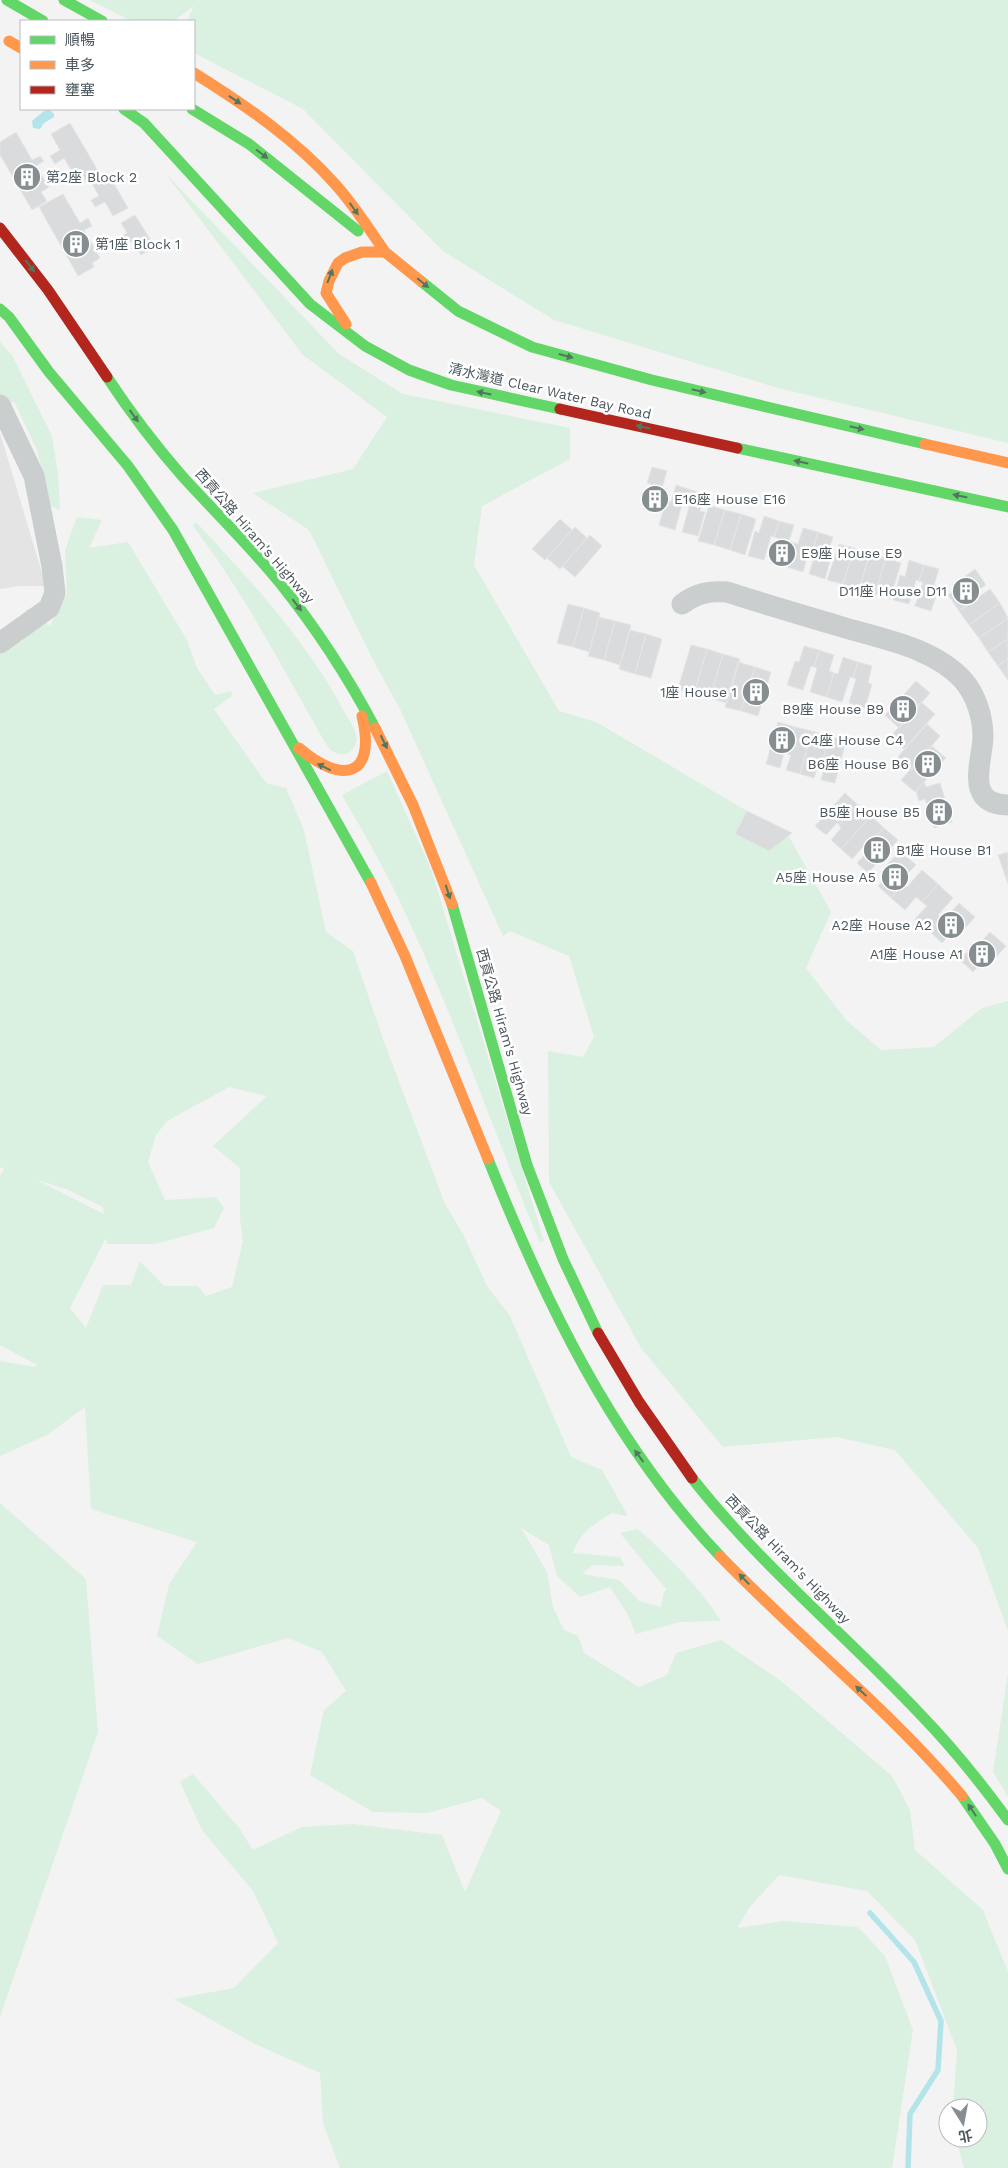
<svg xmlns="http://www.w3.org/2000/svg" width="1008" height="2168" font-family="'Work Sans','Noto Sans TC',sans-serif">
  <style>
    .education { fill: #e5e4e5 }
    .green { fill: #daf0e0; fill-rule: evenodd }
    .water { fill: #b2e4ea }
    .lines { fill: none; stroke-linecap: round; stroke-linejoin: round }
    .stream { stroke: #b2e4ea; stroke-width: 5.5 }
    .building { fill: #d9dbdc; stroke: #e5e5e6 }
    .street { stroke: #cbcece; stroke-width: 21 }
    .fast { stroke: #63d668; stroke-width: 11 }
    .slow { stroke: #ff974d; stroke-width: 11 }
    .jam { stroke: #b3261e; stroke-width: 11 }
    .oneway { fill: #517760 }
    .labels { text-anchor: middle; stroke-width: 5; stroke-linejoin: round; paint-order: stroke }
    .poi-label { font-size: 14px; fill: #4b575e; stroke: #fff; text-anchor: end }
    .street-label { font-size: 14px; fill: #4b575e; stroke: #fff }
  </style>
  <rect width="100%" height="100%" fill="#f3f3f3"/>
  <!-- education -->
  <path class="education" d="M0,433L46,586H19L0,589Z"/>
  <!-- green -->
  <path class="green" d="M90,0H1008V443L778,388L554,320L443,251L303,109L194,53V21H187L194,6L173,21H131Z
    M165,173L339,354L403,394L570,428V459L482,506L474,565L559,711L596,722L788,835L831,912L806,968L846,1020L881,1050L934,1047L982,1008L1008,1001V1631L978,1548L895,1450L836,1437L723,1447L641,1348L549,1182L548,1051L583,1057L594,1037L569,956L510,931L503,936L400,709L373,660L309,530L253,493L353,469L387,417L303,355Z
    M0,342L12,355L52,436L58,474L60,510L51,506L37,450L14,401L0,413Z
    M77,517L102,520L89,548L128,542L187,640L197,668L215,695L231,691L232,696L214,709L266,783L286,788L304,830L326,932L353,951L383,1039L445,1204L463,1234L487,1286L510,1316L571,1457L602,1470L628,1516L612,1513C594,1524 580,1532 573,1553L620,1557L625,1566L592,1565L582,1574L619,1580L639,1601L661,1607L664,1592L667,1590L620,1533L638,1529C669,1557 698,1585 721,1621L680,1622L636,1634L628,1615L610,1587L580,1597L557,1576L549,1545L521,1528L547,1572L553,1607L564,1630L578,1636L584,1653L639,1687L667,1675L676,1653L721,1640L781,1681L892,1776L910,1810L915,1850L983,1910L1008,1972V2168H964L956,2138H978V2108H953L957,2050L915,1940L867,1891L779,1875L749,1908L737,1928L783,1921L858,1927L885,1956L913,2030L892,2168H340L323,2123L320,2073L253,2043L174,1999L234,1988L278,1943L253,1891L202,1830L180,1782L193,1774L239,1828L253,1850L302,1827L353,1824L442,1835L465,1892L501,1811L482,1798L427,1813L373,1812L310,1775L324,1710L346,1691L322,1652L288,1638L198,1664L157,1636L169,1584L197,1542L91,1509L85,1407L47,1435L0,1456V1361L36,1367L37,1365L0,1345V1176L4,1169L0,1167V636L22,642L26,609L50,626L67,594L65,550ZM229,1087L267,1096L213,1146L240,1168V1219L243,1241L232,1287L206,1296L198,1286H164L140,1261L131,1285H103L86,1328L70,1308L106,1238L107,1244H155L214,1228L224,1208L216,1197L165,1200L148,1162L156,1135L167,1121ZM37,1180L66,1189L103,1207L104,1214Z
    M196,522C251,581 306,640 344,711C349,720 359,733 356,743C351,758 335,757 327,746C284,671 245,594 193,526Z
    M387,771L431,869L544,1241L540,1243C495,1135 457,1024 408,919C389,876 365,835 342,795Z
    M0,1503L86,1579L98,1732L0,2017Z
    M1008,1673V1797L993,1772Z"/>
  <!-- water -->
  <path class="water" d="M50,110L54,114V117L44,123L40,129L33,128L32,121L44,111Z"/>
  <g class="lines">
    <!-- stream -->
    <path class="stream" d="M870,1913L914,1962L941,2021L938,2070L910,2114L908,2168"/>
  </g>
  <!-- building -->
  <path class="building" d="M70,123L100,174L86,182L81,173L75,177L64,158L55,164L50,156L60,150L51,134Z
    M16,132L32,160L40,156L44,161L36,166L49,187L41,192L47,201L32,210L0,155V142Z
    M109,175L128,208L113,216L105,202L95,207L91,200L99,196L92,184Z
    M63,194L80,223L88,218L92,226L84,230L100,258L92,263L94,267L78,276L39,207Z
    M135,215L155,247L141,255L132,241L122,247L117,239L127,233L121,223Z
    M652,467L667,471L662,488L667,489L660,513L643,509L651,484L647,483Z
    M676,485L691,490L686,506L682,505L675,530L659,525L666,501L671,502Z
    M691,490L706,494L700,511L705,512L698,536L682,532L689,507L686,506Z
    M709,505L725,510L714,545L698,541Z
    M725,510L741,514L730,550L714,545Z
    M741,514L756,519L745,555L730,550Z
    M764,516L779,521L774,537L771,536L764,560L748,556L755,531L759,533Z
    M560,519L572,530L545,560L532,549Z
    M779,521L794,525L789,541L794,543L787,567L770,563L778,538L774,537Z
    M575,527L587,538L560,569L547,558Z
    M803,528L818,532L813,549L810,548L803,572L787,567L794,543L798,544Z
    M818,532L833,537L828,553L832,554L825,579L809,574L816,550L813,549Z
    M590,535L602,546L575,577L562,566Z
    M839,544L854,548L843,584L827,580Z
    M854,548L870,553L859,589L843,584Z
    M870,553L886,558L875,594L859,589Z
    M886,558L901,563L890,599L875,594Z
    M909,560L924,565L919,581L916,580L909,604L893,600L900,575L905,577Z
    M924,565L939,569L934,585L939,587L931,611L915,606L923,582L919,581Z
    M975,569L986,585L967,597L971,602L959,611L948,595L960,587L957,582Z
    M990,589L1000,603L969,625L959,611Z
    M1000,603L1008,618L979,638L969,625Z
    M568,604L584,608L573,647L557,643Z
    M584,608L600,613L589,652L573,647Z
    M599,617L615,621L604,660L588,656Z
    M1008,618V639L988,652L979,638Z
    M615,621L631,625L620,665L604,660Z
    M630,630L646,634L635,674L619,669Z
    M646,634L662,639L651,678L635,674Z
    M1008,639V659L998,666L988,652Z
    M691,645L707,649L694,694L678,689Z
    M804,646L819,650L814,667L811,666L803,690L787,685L795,661L799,662Z
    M707,649L723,654L710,698L694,694Z
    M819,650L834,655L829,671L834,673L826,697L810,692L817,668L814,667Z
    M723,654L740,659L727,703L710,698Z
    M843,657L858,662L853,678L850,677L842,702L826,697L834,673L838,674Z
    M1008,659V680L998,666Z
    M738,662L755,667L741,711L725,707Z
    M858,662L872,666L868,683L872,684L865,708L849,703L856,679L853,678Z
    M755,667L771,672L758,716L741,711Z
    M916,681L930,693L899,728L885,715Z
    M921,702L935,714L904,749L890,737Z
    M778,722L795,727L787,754L784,753L780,768L766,764Z
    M927,724L940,736L910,771L896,759Z
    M795,727L812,731L800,774L786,770L791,755L787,754Z
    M812,731L829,736L822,763L819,762L814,778L800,774Z
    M829,736L846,741L835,783L821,780L825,764L822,763Z
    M932,746L946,758L915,792L901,780Z
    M924,782L926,787L940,783L952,822L934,828L925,799L919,801L916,791Z
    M845,793L858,805L839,825L837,823L826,835L815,826Z
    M858,805L871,816L841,849L831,840L841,828L839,825Z
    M747,811L792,833L769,851L735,834Z
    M871,816L884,828L865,849L863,847L852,859L841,849Z
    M884,828L898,840L868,873L857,863L868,851L865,849Z
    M900,851L916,865L900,881L903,884L891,898L878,886L890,873L884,868Z
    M1008,852V884L998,855Z
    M922,870L938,884L922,902L916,897L905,910L891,898L903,884L907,887Z
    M938,884L953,898L938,915L941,918L929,931L915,919L927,906L922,902Z
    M959,903L975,917L959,935L954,930L942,943L929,931L941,918L944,920Z
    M990,932L1006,946L991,963L985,959L973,972L960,960L972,946L975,949Z"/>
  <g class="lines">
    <!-- street -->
    <path class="street" d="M0,405L34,476L52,566L55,593L49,608L0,643
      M682,604C697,593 708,591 727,592C764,604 802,615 839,626C881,639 933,647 963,680C976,695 983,717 983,737C982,763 964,804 1008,805"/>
    <!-- fast -->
    <path class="fast" d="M7,0L43,21
      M64,0L102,21
      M124,109L144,123L310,304L365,346L409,370L451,385L560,409
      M192,109L249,144L358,231
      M422,282L458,311L532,347L652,380L925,444
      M0,309L9,317L49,372L128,466L173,530L371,883
      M107,377C130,412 155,445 183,477C215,512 250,546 280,583C316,628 348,677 375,728
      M737,448L1008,507
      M452,904L527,1165L563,1259L598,1333
      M488,1159C545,1302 613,1443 720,1556
      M692,1478C760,1565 845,1634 921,1715C953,1748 981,1783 1008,1820
      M962,1796L995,1844L1008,1869"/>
    <!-- slow -->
    <path class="slow" d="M9,41L21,48
      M194,73C245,105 295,139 335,184C354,205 369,229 385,252
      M346,324L326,293L329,281L338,263L345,258L362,252H385L422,282
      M925,444L1008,463
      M375,728L413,805L452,904
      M299,748C341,784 377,779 362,716
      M371,883L405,956L488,1159
      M720,1556C799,1638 889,1709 962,1796"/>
    <!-- jam -->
    <path class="jam" d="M0,228L48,290L107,377
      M560,409L737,448
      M598,1333L639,1402L692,1478"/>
  </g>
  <!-- one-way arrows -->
  <defs><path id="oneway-solid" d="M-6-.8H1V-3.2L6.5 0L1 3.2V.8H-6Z" transform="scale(1.25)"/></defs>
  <g class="oneway">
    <use href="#oneway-solid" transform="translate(235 100) rotate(34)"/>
    <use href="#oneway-solid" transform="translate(262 154) rotate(37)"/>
    <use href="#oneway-solid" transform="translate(354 209) rotate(54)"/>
    <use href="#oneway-solid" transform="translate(30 266) rotate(52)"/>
    <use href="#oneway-solid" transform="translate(330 276) rotate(-69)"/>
    <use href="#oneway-solid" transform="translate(423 283) rotate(39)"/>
    <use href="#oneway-solid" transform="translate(566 356) rotate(15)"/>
    <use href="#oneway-solid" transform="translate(699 391) rotate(13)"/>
    <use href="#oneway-solid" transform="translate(484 393) rotate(-168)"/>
    <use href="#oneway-solid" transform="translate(134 416) rotate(54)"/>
    <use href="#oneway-solid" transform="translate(643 427) rotate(-168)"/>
    <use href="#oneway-solid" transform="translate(857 428) rotate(13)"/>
    <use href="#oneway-solid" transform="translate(801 462) rotate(-168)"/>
    <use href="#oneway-solid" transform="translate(960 496) rotate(-168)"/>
    <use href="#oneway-solid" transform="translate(297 605) rotate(52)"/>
    <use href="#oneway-solid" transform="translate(384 742) rotate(64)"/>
    <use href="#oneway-solid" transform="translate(324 767) rotate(-154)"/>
    <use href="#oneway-solid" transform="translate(448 892) rotate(72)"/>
    <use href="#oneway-solid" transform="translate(639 1456) rotate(-126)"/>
    <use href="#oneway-solid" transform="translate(744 1579) rotate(-134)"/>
    <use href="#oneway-solid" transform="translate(861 1691) rotate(-137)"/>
    <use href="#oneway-solid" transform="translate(972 1810) rotate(-124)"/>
  </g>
  <!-- icons -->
  <defs>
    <symbol id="building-disc" viewBox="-11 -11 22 22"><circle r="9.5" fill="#868e92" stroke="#fff"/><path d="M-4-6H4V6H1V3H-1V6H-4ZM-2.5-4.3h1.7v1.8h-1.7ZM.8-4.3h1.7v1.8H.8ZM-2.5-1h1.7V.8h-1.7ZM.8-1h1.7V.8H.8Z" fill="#fff"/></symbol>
  </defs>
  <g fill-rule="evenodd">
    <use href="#building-disc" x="11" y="161" width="32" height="32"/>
    <use href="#building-disc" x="60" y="228" width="32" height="32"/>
    <use href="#building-disc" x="639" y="483" width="32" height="32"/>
    <use href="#building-disc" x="766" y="537" width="32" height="32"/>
    <use href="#building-disc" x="950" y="575" width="32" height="32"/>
    <use href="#building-disc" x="740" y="676" width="32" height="32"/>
    <use href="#building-disc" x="887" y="693" width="32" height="32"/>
    <use href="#building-disc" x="766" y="724" width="32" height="32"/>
    <use href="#building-disc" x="912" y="748" width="32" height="32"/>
    <use href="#building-disc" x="923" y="796" width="32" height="32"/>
    <use href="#building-disc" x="861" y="834" width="32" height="32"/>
    <use href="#building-disc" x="879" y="861" width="32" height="32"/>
    <use href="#building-disc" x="935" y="909" width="32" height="32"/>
    <use href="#building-disc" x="966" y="938" width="32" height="32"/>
  </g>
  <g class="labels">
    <!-- poi labels -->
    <g class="poi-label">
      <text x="46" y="182" text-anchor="start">第2座 Block 2</text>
      <text x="95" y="249" text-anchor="start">第1座 Block 1</text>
      <text x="674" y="504" text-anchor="start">E16座 House E16</text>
      <text x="801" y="558" text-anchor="start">E9座 House E9</text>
      <text x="947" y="596">D11座 House D11</text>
      <text x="737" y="697">1座 House 1</text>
      <text x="884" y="714">B9座 House B9</text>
      <text x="801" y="745" text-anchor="start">C4座 House C4</text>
      <text x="909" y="769">B6座 House B6</text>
      <text x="920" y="817">B5座 House B5</text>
      <text x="896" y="855" text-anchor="start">B1座 House B1</text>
      <text x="876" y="882">A5座 House A5</text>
      <text x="932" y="930">A2座 House A2</text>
      <text x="963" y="959">A1座 House A1</text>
    </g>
    <!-- street labels -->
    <g class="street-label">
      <text transform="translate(550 391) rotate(13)" y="5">清水灣道 Clear Water Bay Road</text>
      <text transform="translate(255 536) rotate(49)" y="5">西貢公路 Hiram's Highway</text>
      <text transform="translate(505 1032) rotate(74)" y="5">西貢公路 Hiram's Highway</text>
      <text transform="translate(788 1559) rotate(46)" y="5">西貢公路 Hiram's Highway</text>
    </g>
  </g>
  <!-- legend -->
  <rect x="20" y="20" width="175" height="90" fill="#ffffff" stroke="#b7bcbf"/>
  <rect x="30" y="36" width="25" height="8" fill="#63d668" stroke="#b7bcbf"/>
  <text x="65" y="45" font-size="15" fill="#4b575e">順暢</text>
  <rect x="30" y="61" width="25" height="8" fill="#ff974d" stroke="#b7bcbf"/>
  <text x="65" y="70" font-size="15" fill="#4b575e">車多</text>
  <rect x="30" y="86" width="25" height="8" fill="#b3261e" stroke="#b7bcbf"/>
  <text x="65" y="95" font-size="15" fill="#4b575e">壅塞</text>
  <!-- north arrow -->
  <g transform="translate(963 2123) rotate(169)"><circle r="24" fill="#ffffff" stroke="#b7bcbf"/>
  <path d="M0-4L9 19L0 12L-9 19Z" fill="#868e92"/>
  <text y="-8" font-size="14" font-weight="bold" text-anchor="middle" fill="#4b575e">北</text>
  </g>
</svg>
